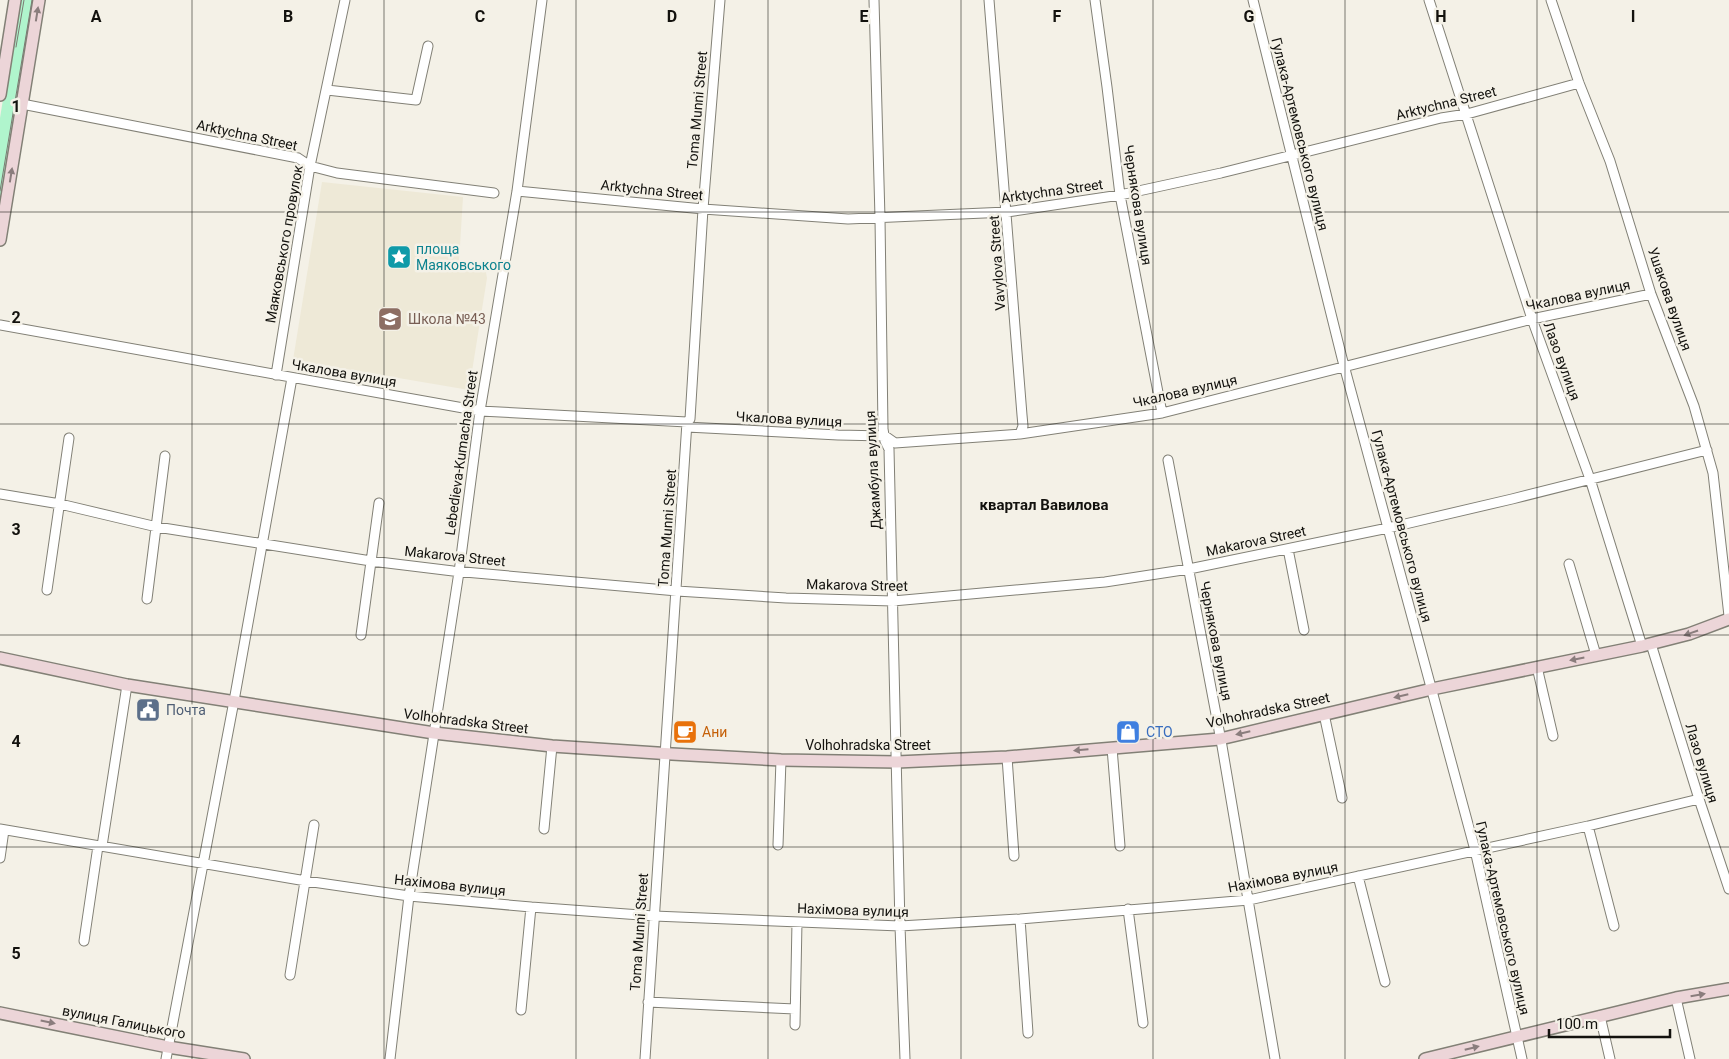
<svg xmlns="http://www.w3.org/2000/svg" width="1729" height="1059" font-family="Roboto,sans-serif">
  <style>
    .built { fill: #eee9d7 }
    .green { fill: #b0f5cd }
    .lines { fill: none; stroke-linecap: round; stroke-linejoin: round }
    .street-casing { stroke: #828076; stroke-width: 11 }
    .secondary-casing { stroke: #828076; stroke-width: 14 }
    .street { stroke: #fff; stroke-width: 9 }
    .secondary { stroke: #ecd5d8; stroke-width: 11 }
    .tram { stroke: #7b7a73; stroke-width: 1 }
    .oneway { fill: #8a7d7d }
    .grid { fill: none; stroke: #13120e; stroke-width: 1; stroke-opacity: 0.55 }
    .labels { text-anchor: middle; stroke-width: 5; stroke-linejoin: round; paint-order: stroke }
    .street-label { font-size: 14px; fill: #13120e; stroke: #f4f1e7 }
    .culture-label { font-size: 14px; fill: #0d838f; stroke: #f4f1e7; text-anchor: start }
    .education-label { font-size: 14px; fill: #785e54; stroke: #f4f1e7; text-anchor: start }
    .service-label { font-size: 14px; fill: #4e5e75; stroke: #f4f1e7; text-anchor: start }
    .food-label { font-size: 14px; fill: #c56008; stroke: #f4f1e7; text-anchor: start }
    .shop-label { font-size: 14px; fill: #366cbe; stroke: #f4f1e7; text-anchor: start }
    .neighbourhood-label { font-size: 15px; font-weight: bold; fill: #13120e; stroke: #f4f1e7 }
    .grid-label { font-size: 16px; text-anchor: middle; font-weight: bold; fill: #13120e; stroke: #f4f1e7; stroke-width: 5; stroke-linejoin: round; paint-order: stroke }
  </style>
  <rect width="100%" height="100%" fill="#f4f1e7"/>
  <!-- built -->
  <path class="built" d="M322,182L463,197L459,262L485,267L487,278L469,390L293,360Z"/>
  <!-- green -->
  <path class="green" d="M19,0H32L0,203V118Z"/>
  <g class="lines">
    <defs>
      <path id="street" d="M874,0L880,218L883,429L885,441L889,449L900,926L905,1059
        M989,0L1022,415L1023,426L1020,434
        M1095,0L1107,87L1120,195L1162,413
        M1253,0L1342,358L1475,850L1522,1059
        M1429,0L1532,319L1590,479L1642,646
        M1551,0L1579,83L1610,161L1651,294L1694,406L1713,473L1729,616
        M327,90L416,100L428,46
        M22,104L298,158L310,166L337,173L494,193
        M517,191L703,209L848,219L1007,212L1120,195L1221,173L1441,118L1467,114L1579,83
        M0,325L480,411L687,422
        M276,375L310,166L345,0
        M687,427L838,435L885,436L895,443L1020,434L1162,413L1532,319L1651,294
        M1168,460L1222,746L1275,1059
        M0,494L60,504L157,527L371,561L453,571L677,591L786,598L893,601L1105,582L1189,569L1388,528L1512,499L1707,450
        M1288,549L1304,630
        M1569,564L1596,655
        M47,590L69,438
        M147,599L165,456
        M361,635L379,503
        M1651,644L1699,799L1729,889
        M1537,667L1553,736
        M1324,714L1342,798
        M1112,748L1120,846
        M1007,757L1014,856
        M1588,826L1614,926
        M0,829L306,881L409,896L531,907L654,916L900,926L1020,919L1249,900L1588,826L1699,799
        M544,829L552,746
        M778,845L781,760
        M102,846L127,685
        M0,858L4,830
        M1358,876L1385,982
        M1128,909L1143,1023
        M1020,919L1028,1033
        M84,941L98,846
        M290,975L314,825
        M1676,998L1690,1059
        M648,1002L795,1009
        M521,1010L531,907
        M1600,1016L1610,1059
        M795,1025L797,922
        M166,1059L234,701L292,378
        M390,1059L409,896L459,572L480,411L517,191L542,0
        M645,1059L687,422L690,419L703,209L720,0"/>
      <path id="secondary" d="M0,95L15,0
        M0,240L39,0
        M0,658L127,685L434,733L552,746L672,754L781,760L897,762L1007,757L1220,739L1432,689L1642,646L1689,634L1729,619
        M0,1013L168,1047L244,1059
        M1425,1059L1676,998L1729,989"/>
    </defs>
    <!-- street casing -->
    <use href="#street" class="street-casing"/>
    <!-- secondary casing -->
    <use href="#secondary" class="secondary-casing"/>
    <!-- street -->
    <use href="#street" class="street"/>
    <!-- secondary -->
    <use href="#secondary" class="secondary"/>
    <!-- tram -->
    <path class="tram" d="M16,47L24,0
      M0,191L32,0"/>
  </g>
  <!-- one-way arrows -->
  <defs><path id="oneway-solid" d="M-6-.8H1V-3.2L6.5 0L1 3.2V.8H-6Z" transform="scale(1.25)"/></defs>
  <g class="oneway">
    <use href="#oneway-solid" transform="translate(37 14) rotate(-81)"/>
    <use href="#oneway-solid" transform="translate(11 175) rotate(-81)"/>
    <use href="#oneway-solid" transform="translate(1691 633) rotate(161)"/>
    <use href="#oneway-solid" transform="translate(1577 659) rotate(169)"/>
    <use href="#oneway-solid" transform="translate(1401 696) rotate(167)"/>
    <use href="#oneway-solid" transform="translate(1243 733) rotate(167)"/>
    <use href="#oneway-solid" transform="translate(1081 750) rotate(175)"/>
    <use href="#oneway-solid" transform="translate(1698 995) rotate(-10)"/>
    <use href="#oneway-solid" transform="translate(48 1022) rotate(12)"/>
    <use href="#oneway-solid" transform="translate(1472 1048) rotate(-14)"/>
  </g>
  <!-- grid -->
  <path class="grid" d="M192,0V1059M384,0V1059M576,0V1059M768,0V1059M961,0V1059M1153,0V1059M1345,0V1059M1537,0V1059M0,212H1729M0,424H1729M0,635H1729M0,847H1729"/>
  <!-- icons -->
  <defs>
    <symbol id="sight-square" viewBox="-11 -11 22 22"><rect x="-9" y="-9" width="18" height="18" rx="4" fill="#0f9aa8" stroke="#f4f1e7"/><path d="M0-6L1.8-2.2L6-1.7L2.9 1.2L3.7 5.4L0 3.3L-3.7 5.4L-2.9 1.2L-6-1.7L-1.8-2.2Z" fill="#fff"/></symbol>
    <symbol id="school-square" viewBox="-11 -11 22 22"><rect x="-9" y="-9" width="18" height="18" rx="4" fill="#8d6e63" stroke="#f4f1e7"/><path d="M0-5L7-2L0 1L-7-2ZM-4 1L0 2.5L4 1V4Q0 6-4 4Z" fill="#fff"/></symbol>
    <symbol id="civic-square" viewBox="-11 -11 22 22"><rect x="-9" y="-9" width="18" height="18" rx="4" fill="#5c6f8a" stroke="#f4f1e7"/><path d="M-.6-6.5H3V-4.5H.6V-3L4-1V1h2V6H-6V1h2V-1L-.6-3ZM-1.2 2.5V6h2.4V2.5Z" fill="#fff"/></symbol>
    <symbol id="cafe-square" viewBox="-11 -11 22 22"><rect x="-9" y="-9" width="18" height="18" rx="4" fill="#e8710a" stroke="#f4f1e7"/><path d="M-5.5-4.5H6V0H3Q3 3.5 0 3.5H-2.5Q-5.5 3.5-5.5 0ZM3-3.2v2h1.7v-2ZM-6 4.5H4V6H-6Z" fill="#fff"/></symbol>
    <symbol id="shop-square" viewBox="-11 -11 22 22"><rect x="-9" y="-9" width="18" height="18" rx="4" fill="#3f7fe0" stroke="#f4f1e7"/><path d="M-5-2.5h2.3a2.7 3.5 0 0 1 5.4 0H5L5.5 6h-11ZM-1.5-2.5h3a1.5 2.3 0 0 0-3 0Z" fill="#fff"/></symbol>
  </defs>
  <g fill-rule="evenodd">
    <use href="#sight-square" x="385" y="243" width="28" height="28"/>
    <use href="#school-square" x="376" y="305" width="28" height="28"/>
    <use href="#civic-square" x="134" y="696" width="28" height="28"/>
    <use href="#cafe-square" x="671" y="718" width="28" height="28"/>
    <use href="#shop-square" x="1114" y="718" width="28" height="28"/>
  </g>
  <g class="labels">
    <!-- street labels -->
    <g class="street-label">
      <text transform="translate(1446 103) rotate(-14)" y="5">Arktychna Street</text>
      <text transform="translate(697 110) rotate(-85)" y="5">Toma Munni Street</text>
      <text transform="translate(1300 134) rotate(76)" y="5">Гулака-Артемовського вулиця</text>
      <text transform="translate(247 135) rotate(12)" y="5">Arktychna Street</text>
      <text transform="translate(652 190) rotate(6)" y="5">Arktychna Street</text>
      <text transform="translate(1052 191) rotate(-8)" y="5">Arktychna Street</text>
      <text transform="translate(1138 205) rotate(81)" y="5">Чернякова вулиця</text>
      <text transform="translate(284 244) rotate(-80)" y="5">Маяковського провулок</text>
      <text transform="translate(997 263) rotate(-94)" y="5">Vavylova Street</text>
      <text transform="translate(1578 295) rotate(-12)" y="5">Чкалова вулиця</text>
      <text transform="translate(1670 299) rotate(71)" y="5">Ушакова вулиця</text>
      <text transform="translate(1562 361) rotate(70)" y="5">Лазо вулиця</text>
      <text transform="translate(344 373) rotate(10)" y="5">Чкалова вулиця</text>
      <text transform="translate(1185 391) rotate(-13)" y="5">Чкалова вулиця</text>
      <text transform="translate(789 419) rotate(3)" y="5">Чкалова вулиця</text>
      <text transform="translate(461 453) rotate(-82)" y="5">Lebedieva-Kumacha Street</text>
      <text transform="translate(873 470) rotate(-93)" y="5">Джамбула вулиця</text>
      <text transform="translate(1402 526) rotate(75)" y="5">Гулака-Артемовського вулиця</text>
      <text transform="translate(667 528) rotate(-86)" y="5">Toma Munni Street</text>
      <text transform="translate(1256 541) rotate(-12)" y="5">Makarova Street</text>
      <text transform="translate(455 556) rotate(6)" y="5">Makarova Street</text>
      <text transform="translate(857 585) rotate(1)" y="5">Makarova Street</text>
      <text transform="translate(1216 641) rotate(79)" y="5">Чернякова вулиця</text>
      <text transform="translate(1268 710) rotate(-12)" y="5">Volhohradska Street</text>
      <text transform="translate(466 721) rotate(7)" y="5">Volhohradska Street</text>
      <text x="868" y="750">Volhohradska Street</text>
      <text transform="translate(1702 763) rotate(73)" y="5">Лазо вулиця</text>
      <text transform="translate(1283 877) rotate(-11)" y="5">Нахімова вулиця</text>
      <text transform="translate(450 885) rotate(6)" y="5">Нахімова вулиця</text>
      <text transform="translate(853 910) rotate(2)" y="5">Нахімова вулиця</text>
      <text transform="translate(1503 918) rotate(77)" y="5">Гулака-Артемовського вулиця</text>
      <text transform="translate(639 932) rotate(-86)" y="5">Toma Munni Street</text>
      <text transform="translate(124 1022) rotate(11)" y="5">вулиця Галицького</text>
    </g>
    <!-- culture labels -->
    <g class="culture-label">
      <text x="416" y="254">площа<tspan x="416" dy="16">Маяковського</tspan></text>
    </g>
    <!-- education labels -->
    <g class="education-label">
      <text x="408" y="324">Школа №43</text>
    </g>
    <!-- service labels -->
    <g class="service-label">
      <text x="166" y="715">Почта</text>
    </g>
    <!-- food labels -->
    <g class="food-label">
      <text x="702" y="737">Ани</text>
    </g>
    <!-- shop labels -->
    <g class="shop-label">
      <text x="1146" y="737">СТО</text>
    </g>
    <!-- neighbourhood labels -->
    <g class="neighbourhood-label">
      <text x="1044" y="510">квартал Вавилова</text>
    </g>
  </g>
  <g class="grid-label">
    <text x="96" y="22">A</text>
    <text x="288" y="22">B</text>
    <text x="480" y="22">C</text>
    <text x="672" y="22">D</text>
    <text x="864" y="22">E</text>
    <text x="1057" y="22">F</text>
    <text x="1249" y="22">G</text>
    <text x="1441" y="22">H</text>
    <text x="1633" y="22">I</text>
    <text x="16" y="112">1</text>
    <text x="16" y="323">2</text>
    <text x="16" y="535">3</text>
    <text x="16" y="747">4</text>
    <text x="16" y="959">5</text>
  </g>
  <!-- scale -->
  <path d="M1549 1029v8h121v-8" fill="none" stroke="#13120e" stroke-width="2.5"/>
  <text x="1556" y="1029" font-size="15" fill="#13120e" stroke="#f4f1e7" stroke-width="4" paint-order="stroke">100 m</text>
</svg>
